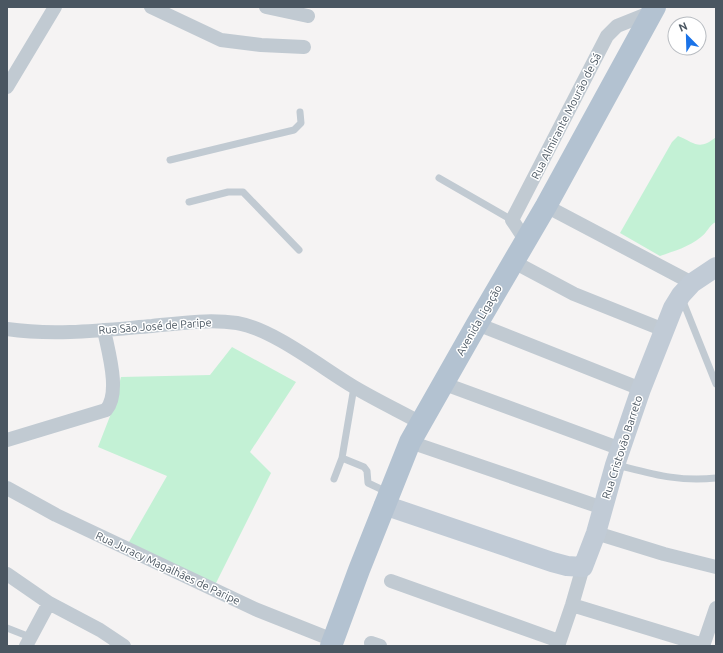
<svg xmlns="http://www.w3.org/2000/svg" width="723" height="653" font-family="Ubuntu,sans-serif">
  <style>
    .green { fill: #c3f1d5 }
    .lines { fill: none; stroke-linecap: round; stroke-linejoin: round }
    .service { stroke: #c1cad2; stroke-width: 7 }
    .minor { stroke: #c1cad2; stroke-width: 14 }
    .secondary { stroke: #c1cbd6; stroke-width: 20 }
    .primary { stroke: #b3c2d1; stroke-width: 22 }
    .labels { text-anchor: middle; stroke-width: 3; stroke-linejoin: round; paint-order: stroke }
    .street-label { font-size: 11px; fill: #4a5661; stroke: #fff }
  </style>
  <rect width="100%" height="100%" fill="#f5f3f3"/>
  <!-- green -->
  <path class="green" d="M678,136C695,143 699,151 716,137V222C709,225 707,233 701,237C689,247 674,251 660,256L620,233L672,142Z
    M232,347L296,382L250,452L271,473L213,589L125,549L167,476L98,447L112,411L121,377L210,375Z"/>
  <g class="lines">
    <!-- service -->
    <path class="service" d="M170,160L294,130L301,123L300,112
      M439,178L512,220
      M189,202L228,192H243L299,250
      M682,299L716,384
      M342,458L364,467L367,471L368,483L387,492
      M617,465C653,474 678,482 716,478
      M334,479L342,458L354,387
      M7,628L30,637"/>
    <!-- minor -->
    <path class="minor" d="M151,7L221,40L261,45L304,47
      M266,7L308,16
      M7,87L55,7
      M546,206L692,283
      M526,241L512,220L607,36L617,26L652,12
      M514,262L574,294L664,330
      M477,324L641,389
      M7,329C55,336 104,330 152,326C180,323 209,319 237,323C273,329 322,368 354,387C376,400 399,411 421,423
      M442,383L621,449
      M7,440L106,410C121,393 108,351 104,330
      M410,442L603,508
      M7,488L56,515L255,609L333,640
      M596,533L664,554L716,567
      M7,574L49,603L100,630L124,646
      M391,581L559,641
      M572,605L703,645
      M371,643L380,646
      M26,646L49,603
      M558,646L572,605L583,567
      M703,646L716,608"/>
    <!-- secondary -->
    <path class="secondary" d="M384,505L552,562L567,566L583,567L596,533L615,465L641,389L673,308L681,295L692,283L716,267"/>
    <!-- primary -->
    <path class="primary" d="M331,646L359,570L410,442L477,324L546,206L655,7"/>
  </g>
  <g class="labels">
    <!-- street labels -->
    <g class="street-label">
      <text transform="translate(566 116) rotate(-63)" y="4">Rua Almirante Mourão de Sá</text>
      <text transform="translate(479 320) rotate(-60)" y="4">Avenida Ligação</text>
      <text transform="translate(155 326) rotate(-4)" y="4">Rua São José de Paripe</text>
      <text transform="translate(622 447) rotate(-72)" y="4">Rua Cristovão Barreto</text>
      <text transform="translate(168 568) rotate(25)" y="4">Rua Juracy Magalhães de Paripe</text>
    </g>
  </g>
  <!-- border -->
  <rect width="723" height="653" fill="none" stroke="#4a5661" stroke-width="16"/>
  <!-- north arrow -->
  <g transform="translate(687 36) rotate(337)"><circle r="19" fill="#ffffff" stroke="#b7bbc0"/>
  <path d="M0-3L7 15L0 10L-7 15Z" fill="#1a73e8"/>
  <text y="-6" font-size="11" font-weight="bold" text-anchor="middle" fill="#4a5661">N</text>
  </g>
</svg>
